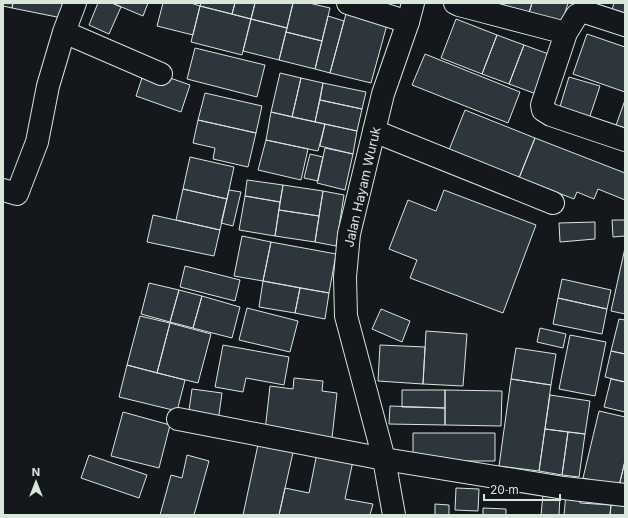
<svg xmlns="http://www.w3.org/2000/svg" width="628" height="518" font-family="Inter,sans-serif">
  <style>
    .building { fill: #2c363c; stroke: #d8e6dc }
    .lines { fill: none; stroke-linecap: round; stroke-linejoin: round }
    .street-casing { stroke: #d8e6dc; stroke-width: 24 }
    .secondary-casing { stroke: #d8e6dc; stroke-width: 24 }
    .street { stroke: #14181c; stroke-width: 22 }
    .secondary { stroke: #14181c; stroke-width: 22 }
    .labels { text-anchor: middle; stroke-width: 3; stroke-linejoin: round; paint-order: stroke }
    .street-label { font-size: 13px; fill: #d8e6dc; stroke: #14181c }
  </style>
  <rect width="100%" height="100%" fill="#14181c"/>
  <!-- building -->
  <path class="building" d="M3,3H13L12,8L3,6Z
    M13,3H70L67,19L12,8Z
    M98,3H112L121,7L109,34L89,25Z
    M112,3H148L143,16Z
    M163,3H191L200,6L193,35L157,26Z
    M201,3H235L232,14L200,6Z
    M235,3H255L251,19L232,14Z
    M255,3H293L287,28L251,19Z
    M293,3H309L330,8L322,41L286,32Z
    M504,3H532L529,13L504,6Z
    M532,3H568L562,23L529,13Z
    M614,3H625V21L610,16Z
    M200,6L251,19L242,55L191,42Z
    M347,10L388,21L371,83L330,73Z
    M328,16L344,21L330,73L315,69Z
    M251,19L287,28L279,60L243,51Z
    M456,19L497,35L482,74L441,58Z
    M286,32L322,41L315,69L279,60Z
    M587,34L625,47V92L573,74Z
    M497,35L524,45L509,84L482,74Z
    M524,45L554,56L539,95L509,84Z
    M195,48L265,65L257,97L187,79Z
    M425,54L520,92L508,123L412,85Z
    M145,69L190,85L181,112L136,96Z
    M280,73L301,78L292,117L271,112Z
    M569,77L600,86L588,122L558,113Z
    M301,78L323,83L315,122L292,117Z
    M323,83L366,92L362,109L320,100Z
    M205,93L262,106L256,133L198,120Z
    M320,100L362,109L357,131L315,122Z
    M625,100V135L614,131Z
    M465,110L535,138L519,178L449,150Z
    M271,112L325,124L318,151L266,140Z
    M198,120L256,133L248,167L213,159L215,148L193,143Z
    M325,124L357,131L353,154L320,146Z
    M535,138L625,173V200L598,189L594,199L577,192L574,199L519,178Z
    M266,140L308,149L301,180L258,170Z
    M325,148L353,154L345,190L317,183Z
    M310,154L323,157L318,181L304,178Z
    M190,157L234,167L227,199L183,189Z
    M247,180L283,185L280,202L245,196Z
    M283,185L323,191L319,216L279,210Z
    M183,189L227,199L220,230L176,220Z
    M229,190L241,192L233,226L221,223Z
    M444,190L536,225L503,313L410,278L417,260L389,249L408,200L436,211Z
    M323,191L344,195L336,246L315,242Z
    M245,196L280,202L275,236L239,230Z
    M279,210L319,216L315,242L275,236Z
    M153,215L220,230L214,256L147,242Z
    M612,220H625V236L613,237Z
    M595,222V239L560,242L559,223Z
    M242,236L271,242L263,281L234,276Z
    M271,242L336,254L329,293L263,281Z
    M625,248V314L611,311Z
    M185,266L240,280L235,301L180,287Z
    M562,279L611,290L607,309L558,298Z
    M263,281L300,288L295,313L259,307Z
    M149,283L179,290L170,322L141,314Z
    M300,288L329,293L325,319L295,313Z
    M179,290L202,296L193,328L170,322Z
    M202,296L240,307L232,338L193,328Z
    M558,298L607,309L602,334L553,324Z
    M247,308L298,321L290,352L239,340Z
    M381,309L410,321L402,342L372,329Z
    M140,316L170,323L157,373L127,365Z
    M619,319L625,320V354L611,351Z
    M170,323L211,334L198,383L157,373Z
    M540,328L566,334L563,348L537,342Z
    M426,331L467,334L463,386L423,384Z
    M570,335L606,342L595,396L559,389Z
    M223,345L289,357L284,385L246,378L243,392L215,387Z
    M380,345L425,347L423,384L378,381Z
    M516,348L556,354L551,385L511,379Z
    M611,351L625,354V382L605,377Z
    M127,365L185,380L177,411L119,397Z
    M294,378L323,381L322,391L337,393L332,438L265,431L270,386L293,389Z
    M511,379L551,385L539,471L499,466Z
    M611,379L625,382V412L604,407Z
    M192,389L222,393L218,422L188,417Z
    M402,390H445V408L402,407Z
    M445,390L502,391L501,426L445,425Z
    M550,395L590,401L585,434L545,429Z
    M390,406L445,408V425L389,424Z
    M599,411L625,417V461L619,486L583,478Z
    M123,412L170,425L159,468L111,456Z
    M545,429L568,432L562,475L539,471Z
    M568,432L585,434L579,477L562,475Z
    M413,433H495V461H413Z
    M259,440L294,448L279,515H243Z
    M318,448L354,456L345,499L373,504L370,515H279L285,488L309,493Z
    M89,455L147,475L139,498L81,478Z
    M187,455L209,461L194,515H160L171,475L182,478Z
    M625,461V488L619,486Z
    M456,488L479,489L478,511L455,510Z
    M543,494L560,496L559,515H541Z
    M566,494L580,495V503L611,505L610,515H564Z
    M435,504L449,505V515H435Z
    M611,505L625,506V515H610Z
    M483,508L506,509V515H483Z"/>
  <g class="lines">
    <defs>
      <path id="street" d="M75,3L64,32L161,74
        M348,3L408,22
        M455,3L459,5L566,33
        M625,25L585,12L577,15L566,33L542,105L543,110L551,115L625,140
        M374,131L553,203
        M3,190L17,194L37,142L48,86L64,32
        M178,419L384,459L564,488L625,495"/>
      <path id="secondary" d="M394,515L384,459L346,316L345,277L349,234L383,94L408,22L413,3"/>
    </defs>
    <!-- street casing -->
    <use href="#street" class="street-casing"/>
    <!-- secondary casing -->
    <use href="#secondary" class="secondary-casing"/>
    <!-- street -->
    <use href="#street" class="street"/>
    <!-- secondary -->
    <use href="#secondary" class="secondary"/>
  </g>
  <g class="labels">
    <!-- street labels -->
    <g class="street-label">
      <text transform="translate(362 187) rotate(-77)" y="5">Jalan Hayam Wuruk</text>
    </g>
  </g>
  <!-- border -->
  <rect width="628" height="518" fill="none" stroke="#d8e6dc" stroke-width="8"/>
  <!-- north arrow -->
  <g transform="translate(36 482)" stroke="#14181c" stroke-width="3" paint-order="stroke">
  <path d="M0-3L7 15L0 10L-7 15Z" fill="#d8e6dc"/>
  <text y="-6" font-size="11" font-weight="bold" text-anchor="middle" fill="#d8e6dc">N</text>
  </g>
  <!-- scale -->
  <path d="M484 494v6h76v-6" fill="none" stroke="#d8e6dc" stroke-width="2"/>
  <text x="490" y="494" font-size="12" fill="#d8e6dc" stroke="#14181c" stroke-width="3" paint-order="stroke">20 m</text>
</svg>
